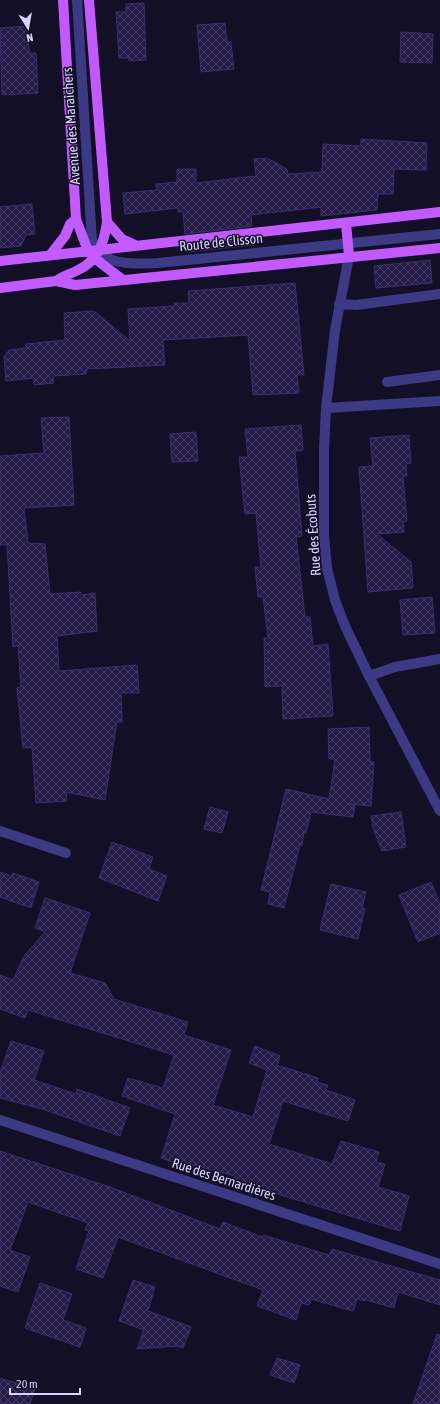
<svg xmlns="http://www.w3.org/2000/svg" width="440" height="1404" font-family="'Asap Condensed',sans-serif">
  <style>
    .building { fill: url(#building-cross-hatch); stroke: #3b2d73 }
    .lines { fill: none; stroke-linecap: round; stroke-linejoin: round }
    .minor { stroke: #3d3a85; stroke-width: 10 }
    .major { stroke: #c25bff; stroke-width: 10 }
    .labels { text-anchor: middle; stroke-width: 3; stroke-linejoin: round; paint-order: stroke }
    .street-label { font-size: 14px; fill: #d9d4ff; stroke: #130f26 }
  </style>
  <defs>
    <pattern id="building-cross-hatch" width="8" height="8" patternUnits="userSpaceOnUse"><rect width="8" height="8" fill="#241b47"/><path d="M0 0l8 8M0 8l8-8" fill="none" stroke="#433b63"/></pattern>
  </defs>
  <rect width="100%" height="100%" fill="#130f26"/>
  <!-- building -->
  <path class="building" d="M144,3L146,60L129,61V58H119L116,12H126V4Z
    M225,23L227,42H231L234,69L201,72L197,25Z
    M28,26L29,53H36L38,93L2,95L0,28Z
    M401,32L433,34L432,63L400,62Z
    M361,139L427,143L426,170L394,169L393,194H378L377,210L321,216V207L251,215L252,226L185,234L183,212H178V208L125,214L123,193L157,190L156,184L177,182V169H196V183L256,176L254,159L267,158L287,169L288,174L322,172L323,144L361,146Z
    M32,204L35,234L26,235L21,246L0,248V207Z
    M254,239V245L187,252L186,247Z
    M430,260L432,283L376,288L374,266Z
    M295,283L304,375H297L299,393L253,395L248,335L163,340L165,365L87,369L86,374L53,376L54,383L34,385V378L6,381L4,357L9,350L26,348V344L65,340L64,313L94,311L130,341L128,309L175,306L174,303H189L188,291Z
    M69,417L74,505L24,508L28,543L45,544L50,594L81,592V595L95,593L97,631L57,636L59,671L137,665L139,693H121L122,722H117L105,800L66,792L67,801L36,803L32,747L23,748L17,688L21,687L18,646L13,647L7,545H0V456L44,453L41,418Z
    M301,425L303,450L295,451L302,536L296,537L305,617H310L313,646L328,644L333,716L283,719L282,686L265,687L264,638H268L263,597H258L255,567H261L256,513L245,514L239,457H248L245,429Z
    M196,432L198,461L172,462L170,434Z
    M409,435L411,463L406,464L407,476H403L407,521L403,522L404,532L377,534L411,562L413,588L368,592L359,467L373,466L370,438Z
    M432,597L435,633L403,635L400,600Z
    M369,727L370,761L374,762L371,806L349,804L355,805L353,817L311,812L306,833H304L302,845H300L284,908L268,904L270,892L261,890L286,789L329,799L335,759H329L328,729Z
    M210,807L228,812L222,833L204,829Z
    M401,812L406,847L382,851L373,828L371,816Z
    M112,842L153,857L149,869L167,876L158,901L99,878Z
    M0,872L12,876L13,873L39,882L31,908L0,897Z
    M431,882L440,904V933L418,942L399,895Z
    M331,884L366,892L362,909L365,908L358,939L320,930Z
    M45,898L90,913L70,973L105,983L114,999L188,1022L184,1035L231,1050L213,1105L253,1117L267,1070L249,1063L255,1046L280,1056L277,1065L318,1078L317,1082L328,1085L326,1090L355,1100L348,1121L283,1101L269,1144L332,1164L341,1141L379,1152L376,1162L385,1164L378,1187L409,1196L400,1231L254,1187L234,1180L235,1176L189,1164L188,1167L161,1158L175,1114L122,1096L128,1078L163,1088L174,1055L28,1010L25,1018L0,1009V975L13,980L24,956L45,932L35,928Z
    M11,1041L44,1051L34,1080L76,1094L77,1089L130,1108L120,1136L42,1109L0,1098V1073Z
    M0,1151L110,1187L220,1229L223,1222L262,1237L263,1235L329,1255L332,1249L440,1280V1305L398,1292L394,1308L366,1300L365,1301L357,1299L353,1311L311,1299L309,1305L301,1303L296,1320L257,1306L263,1290L118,1237L103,1278L76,1269L89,1231L85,1230L88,1223L28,1202L10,1250L30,1257L18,1292L0,1286Z
    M133,1280L155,1287L148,1311L191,1327L183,1348L177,1346L137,1349L144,1330L119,1321Z
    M40,1283L72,1294L63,1320L86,1328L80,1347L25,1328Z
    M437,1334L440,1335V1404H413Z
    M277,1358L300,1365L294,1383L270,1375Z
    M0,1378L35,1389L30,1404H0Z"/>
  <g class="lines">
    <!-- minor -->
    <path class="minor" d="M77,0L92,241C103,267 134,264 158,263L440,234
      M349,256L335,330L326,408L324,449V536L327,568L335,600L345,626L369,676L440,811
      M339,304L356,305L440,294
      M387,382L440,375
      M326,408L440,401
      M369,676L395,667L440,659
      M0,831L66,853
      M0,1120L440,1264"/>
    <!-- major -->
    <path class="major" d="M63,0L76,219L88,251L102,264L123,280
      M107,222L122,239L135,245
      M346,223L349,256
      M50,255L65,236L70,224L76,219
      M0,261L440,212
      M56,281C66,274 69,275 78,270C98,261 104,243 107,222L89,0
      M0,288L56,281L75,285L440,248"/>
  </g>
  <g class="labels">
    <!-- street labels -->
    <g class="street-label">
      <text transform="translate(71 126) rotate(-94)" y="5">Avenue des Maraîchers</text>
      <text transform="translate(221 242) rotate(-6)" y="5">Route de Clisson</text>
      <text transform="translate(313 535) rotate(-94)" y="5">Rue des Écobuts</text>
      <text transform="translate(224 1179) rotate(18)" y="5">Rue des Bernardières</text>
    </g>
  </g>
  <!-- north arrow -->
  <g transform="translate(28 28) rotate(169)" stroke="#130f26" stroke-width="3" paint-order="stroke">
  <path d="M0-3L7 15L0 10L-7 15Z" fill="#d9d4ff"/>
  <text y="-6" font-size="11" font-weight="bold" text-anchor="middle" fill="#d9d4ff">N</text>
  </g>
  <!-- scale -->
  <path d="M10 1388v6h70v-6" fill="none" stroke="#d9d4ff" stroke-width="2"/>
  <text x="16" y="1388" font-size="12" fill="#d9d4ff" stroke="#130f26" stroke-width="3" paint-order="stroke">20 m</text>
</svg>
